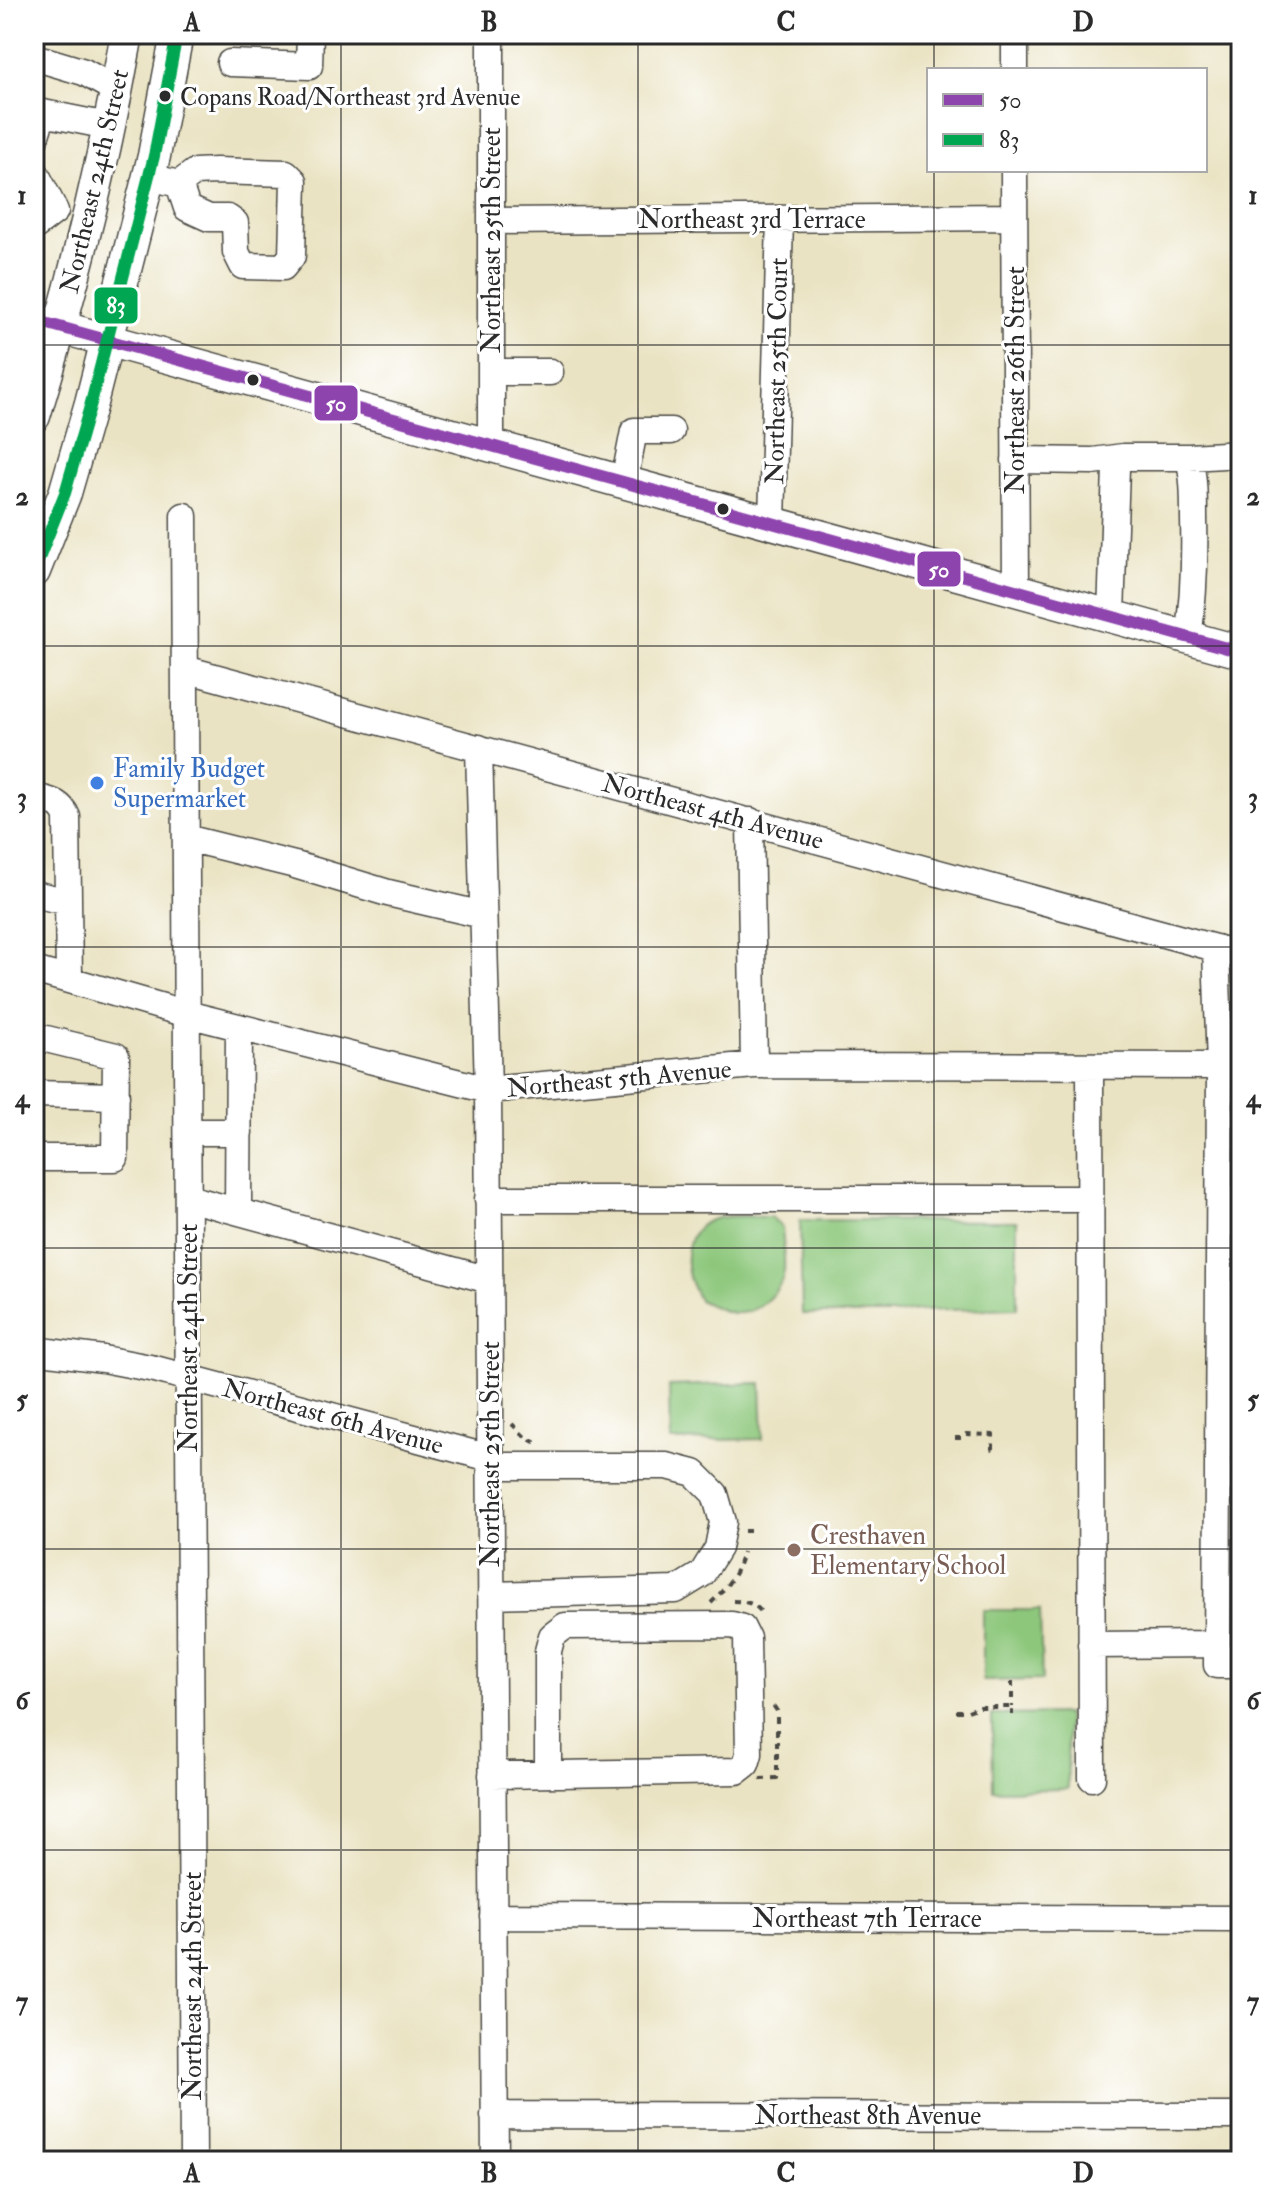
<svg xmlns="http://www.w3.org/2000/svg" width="1275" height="2195" font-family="'IM FELL Double Pica',serif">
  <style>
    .green { fill: #8dc77b; stroke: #5c7953; stroke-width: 2 }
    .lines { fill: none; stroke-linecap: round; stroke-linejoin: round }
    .minor-casing { stroke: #484742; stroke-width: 29 }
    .major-casing { stroke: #484742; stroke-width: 35 }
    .path { stroke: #484742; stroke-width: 4; stroke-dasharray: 6 6; stroke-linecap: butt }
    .minor { stroke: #fff; stroke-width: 26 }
    .major { stroke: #fff; stroke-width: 32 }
    .bus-1-casing { stroke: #fff; stroke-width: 18 }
    .bus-2-casing { stroke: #fff; stroke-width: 18 }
    .bus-1 { stroke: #8e44ad; stroke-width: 12 }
    .bus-2 { stroke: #00a651; stroke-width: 12 }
    .grid { fill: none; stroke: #2b2b2b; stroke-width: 2; stroke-opacity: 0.55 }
    .bus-dot { fill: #2b2b2b; stroke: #fff; stroke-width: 3 }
    .shop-dot { fill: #3f7fe0; stroke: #fff; stroke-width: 3 }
    .education-dot { fill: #8d6e63; stroke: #fff; stroke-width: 3 }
    .labels { text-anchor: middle; stroke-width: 6; stroke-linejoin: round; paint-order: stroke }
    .bus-label { font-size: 24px; fill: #2b2b2b; stroke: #fff; text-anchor: start }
    .street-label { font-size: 26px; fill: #2b2b2b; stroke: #fff }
    .shop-label { font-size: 26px; fill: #366cbe; stroke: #fff; text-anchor: start }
    .education-label { font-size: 26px; fill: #785e54; stroke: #fff; text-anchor: start }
    .line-badge { stroke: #fff; stroke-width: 3 }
    .badge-label { font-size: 22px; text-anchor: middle; font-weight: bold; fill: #fff }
    .neatline { fill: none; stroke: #2b2b2b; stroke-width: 3 }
    .grid-label { font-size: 26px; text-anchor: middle; font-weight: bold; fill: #2b2b2b }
  </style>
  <rect width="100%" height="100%" fill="#fff"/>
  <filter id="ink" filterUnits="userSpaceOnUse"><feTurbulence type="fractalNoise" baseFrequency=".0125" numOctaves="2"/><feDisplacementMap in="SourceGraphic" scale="16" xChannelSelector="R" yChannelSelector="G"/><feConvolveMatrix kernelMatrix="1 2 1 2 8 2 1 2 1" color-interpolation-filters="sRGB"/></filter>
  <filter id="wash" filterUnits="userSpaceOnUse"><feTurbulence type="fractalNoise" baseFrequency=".006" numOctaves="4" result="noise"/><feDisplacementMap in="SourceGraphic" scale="32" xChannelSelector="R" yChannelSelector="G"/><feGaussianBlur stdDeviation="1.8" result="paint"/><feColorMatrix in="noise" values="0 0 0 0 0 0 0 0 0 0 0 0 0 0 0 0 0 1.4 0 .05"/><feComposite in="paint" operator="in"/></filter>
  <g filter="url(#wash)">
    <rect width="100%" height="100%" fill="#eae3c3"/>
    <!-- green -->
    <path class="green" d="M771,1217L782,1227C783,1241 785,1257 784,1271C782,1290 760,1311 741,1313C727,1314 712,1306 699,1300C696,1293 691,1285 689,1277C683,1254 688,1226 714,1219C731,1214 753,1217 771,1217Z
      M800,1220L1017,1221V1308L915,1311L897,1314H802Z
      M761,1383L763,1439L670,1441L669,1386Z
      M983,1610H1040L1042,1680L983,1681Z
      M1067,1714L1068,1789L993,1790L992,1715Z"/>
  </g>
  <g filter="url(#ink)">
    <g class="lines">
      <defs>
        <path id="minor" d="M34,57L84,72L116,90
          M230,63L309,66L310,34
          M1015,70V34
          M34,141L43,113L108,126
          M34,170L55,211L34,227
          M1014,170L1016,590
          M149,177L179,184L187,208L209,218H228L235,223L236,252L243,266L283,267L292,256L294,181L286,173L216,171L195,172L179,184
          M491,221L1013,217
          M491,372H550
          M491,445V34
          M1015,460L1093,461L1123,457H1189L1241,454
          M624,482L634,431H671
          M184,516L193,2161
          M772,523L780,219
          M1111,616L1116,468L1118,458
          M1188,637C1194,598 1195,559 1194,519C1194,498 1194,477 1189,457
          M185,669L1241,955
          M479,748L488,1090L495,2161
          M34,797C50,801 60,801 67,817L69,980
          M750,821L754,1065
          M186,838L295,865L388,893L483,915
          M34,894L68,902
          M1216,948L1220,1066L1217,1665H1241
          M34,970L187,1014L488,1090L754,1065L1220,1066
          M34,1036L116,1056L115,1158H34
          M1090,1066L1092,1778
          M34,1094L116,1096
          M188,1132H239
          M188,1198L489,1280
          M488,1199H1090
          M238,1211L239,1027
          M34,1350L103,1359L155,1369L490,1458
          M490,1466H667L694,1473L715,1494L723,1522L718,1548L702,1574L676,1590L491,1595
          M1091,1645L1217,1644
          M492,1775L737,1771L746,1764L749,1754L747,1638L742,1628L732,1625L565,1626L552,1636L548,1651V1774
          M493,1916L1241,1919
          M494,2115L1241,2116"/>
        <path id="major" d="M34,320L1241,652
          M34,416C72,291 104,163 127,34
          M34,571L65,493L91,403L154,156L177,34"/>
      </defs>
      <!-- minor casing -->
      <use href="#minor" class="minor-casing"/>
      <!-- major casing -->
      <use href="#major" class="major-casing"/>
      <!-- path -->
      <path class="path" d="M512,1424L525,1437L536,1443
        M955,1438H961L966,1434L993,1435V1449H997
        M744,1531H756
        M733,1601C745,1601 757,1603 763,1615
        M711,1603C726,1588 738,1573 743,1552
        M1012,1681V1707
        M956,1711H968L978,1707H1012V1715
        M760,1779L777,1778V1711L771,1702"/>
      <!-- minor -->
      <use href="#minor" class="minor"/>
      <!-- major -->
      <use href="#major" class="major"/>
      <defs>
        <path id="bus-1" d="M34,320L1241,652"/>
        <path id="bus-2" d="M34,571L65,493L91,403L154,156L177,34"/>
      </defs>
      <!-- bus-1 casing -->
      <use href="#bus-1" class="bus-1-casing"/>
      <!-- bus-2 casing -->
      <use href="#bus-2" class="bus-2-casing"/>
      <!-- bus-1 -->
      <use href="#bus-1" class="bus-1"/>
      <!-- bus-2 -->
      <use href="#bus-2" class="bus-2"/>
    </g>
  </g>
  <!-- grid -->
  <path class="grid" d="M341,34V2161M638,34V2161M934,34V70M934,170V2161M34,345H1241M34,646H1241M34,947H1241M34,1248H1241M34,1549H1241M34,1850H1241"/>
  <!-- markers -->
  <g class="bus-dot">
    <circle cx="165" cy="96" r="7"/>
    <circle cx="253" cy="380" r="7"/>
    <circle cx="723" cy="509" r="7"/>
  </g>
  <circle class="shop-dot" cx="97" cy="783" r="8"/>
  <circle class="education-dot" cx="794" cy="1550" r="8"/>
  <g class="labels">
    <!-- bus labels -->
    <g class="bus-label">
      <text x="180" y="105">Copans Road/Northeast 3rd Avenue</text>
    </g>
    <!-- street labels -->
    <g class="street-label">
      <text transform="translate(94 181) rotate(-77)" y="9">Northeast 24th Street</text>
      <text x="752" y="228">Northeast 3rd Terrace</text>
      <text transform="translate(491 240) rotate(-90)" y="9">Northeast 25th Street</text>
      <text transform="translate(776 371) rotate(-89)" y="9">Northeast 25th Court</text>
      <text transform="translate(1015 380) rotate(-90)" y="9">Northeast 26th Street</text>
      <text transform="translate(713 811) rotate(15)" y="9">Northeast 4th Avenue</text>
      <text transform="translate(619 1078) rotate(-5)" y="9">Northeast 5th Avenue</text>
      <text transform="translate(188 1338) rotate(-90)" y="9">Northeast 24th Street</text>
      <text transform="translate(333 1416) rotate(15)" y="9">Northeast 6th Avenue</text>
      <text transform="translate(490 1454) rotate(-90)" y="9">Northeast 25th Street</text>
      <text x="867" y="1927">Northeast 7th Terrace</text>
      <text transform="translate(192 1986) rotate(-90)" y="9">Northeast 24th Street</text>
      <text x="868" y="2124">Northeast 8th Avenue</text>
    </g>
    <!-- shop labels -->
    <g class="shop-label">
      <text x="113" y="777">Family Budget<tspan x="113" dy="30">Supermarket</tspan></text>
    </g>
    <!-- education labels -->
    <g class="education-label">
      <text x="810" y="1544">Cresthaven<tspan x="810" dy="30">Elementary School</tspan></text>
    </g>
  </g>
  <g class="line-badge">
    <rect x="93" y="286" width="46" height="39" rx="8" fill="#00a651"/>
    <rect x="313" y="384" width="46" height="38" rx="8" fill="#8e44ad"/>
    <rect x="916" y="550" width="46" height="38" rx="8" fill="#8e44ad"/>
  </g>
  <g class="badge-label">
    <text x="116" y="313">83</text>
    <text x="336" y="411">50</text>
    <text x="939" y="577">50</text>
  </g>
  <!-- margin -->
  <rect width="1275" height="2195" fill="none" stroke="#fff" stroke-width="88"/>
  <!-- legend -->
  <rect x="927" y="68" width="280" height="104" fill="#ffffff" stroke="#aaaaaa" stroke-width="2"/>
  <rect x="943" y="94" width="40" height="12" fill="#8e44ad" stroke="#aaaaaa" stroke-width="2"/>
  <text x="999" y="108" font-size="24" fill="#2b2b2b">50</text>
  <rect x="943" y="134" width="40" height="12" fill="#00a651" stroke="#aaaaaa" stroke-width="2"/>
  <text x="999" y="148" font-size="24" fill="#2b2b2b">83</text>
  <rect x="44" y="44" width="1187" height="2107" class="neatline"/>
  <g class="grid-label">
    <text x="192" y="31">A</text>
    <text x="489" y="31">B</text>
    <text x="786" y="31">C</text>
    <text x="1083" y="31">D</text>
    <text x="22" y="204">1</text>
    <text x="1253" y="204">1</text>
    <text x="22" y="505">2</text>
    <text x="1253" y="505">2</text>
    <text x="22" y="806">3</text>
    <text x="1253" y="806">3</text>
    <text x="22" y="1107">4</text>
    <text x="1253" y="1107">4</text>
    <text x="22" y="1408">5</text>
    <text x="1253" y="1408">5</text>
    <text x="22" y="1709">6</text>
    <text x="1253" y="1709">6</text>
    <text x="22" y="2010">7</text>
    <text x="1253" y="2010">7</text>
    <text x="192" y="2182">A</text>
    <text x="489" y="2182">B</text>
    <text x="786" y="2182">C</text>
    <text x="1083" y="2182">D</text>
  </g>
</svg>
